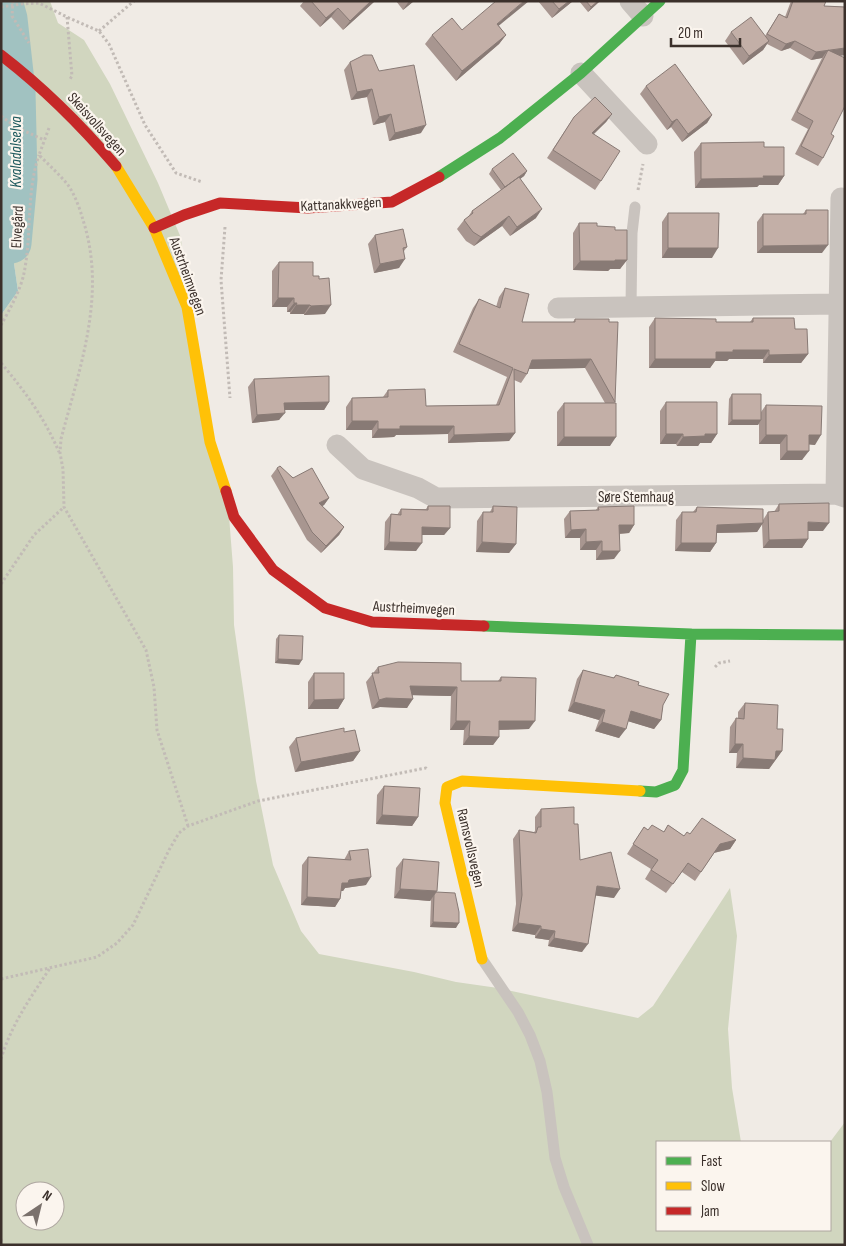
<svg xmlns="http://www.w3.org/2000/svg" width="846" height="1246" font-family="'Sofia Sans Condensed',sans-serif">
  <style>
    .green { fill: #d1d6bf; fill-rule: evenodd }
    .water { fill: #a1c2c1 }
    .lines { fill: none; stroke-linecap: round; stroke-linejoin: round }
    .river { stroke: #a1c2c1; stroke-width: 41 }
    .path { stroke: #c2bbb6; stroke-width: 3; stroke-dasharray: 2.5 2.5; stroke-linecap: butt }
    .lane { stroke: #c9c3be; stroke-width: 11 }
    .street { stroke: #c9c3be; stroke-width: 21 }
    .fast { stroke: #4caf50; stroke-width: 11 }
    .slow { stroke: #ffc107; stroke-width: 11 }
    .jam { stroke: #c62828; stroke-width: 11 }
    .path-bridge { stroke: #c2bbb6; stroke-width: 3; stroke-dasharray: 2.5 2.5; stroke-linecap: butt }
    .jam-bridge { stroke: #c62828; stroke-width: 11 }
    .wall { fill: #a89690 }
    .shaded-wall { fill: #887a75 }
    .building { fill: #c3afa7; stroke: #887a75 }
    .labels { text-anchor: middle; stroke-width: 4.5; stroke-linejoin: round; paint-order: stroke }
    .street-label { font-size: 15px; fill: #3b302b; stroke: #fbf5ee }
    .water-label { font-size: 16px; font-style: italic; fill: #1f5a5e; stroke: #fbf5ee }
  </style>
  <rect width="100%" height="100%" fill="#f0ebe5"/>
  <!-- green -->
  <path class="green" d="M1,1H50L58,23L84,40L110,84L158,183L181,238L187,307L229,516L233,567L234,625L256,781L273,865L301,931L319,954L414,972L456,982L498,988L638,1018L653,1006L730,888L737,936L728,1029L732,1088L741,1142H657V1230H830V1142L845,1122V1245H1V315L18,291L11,243L1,239ZM25,1191H55V1221H25Z"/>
  <!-- water -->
  <path class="water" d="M1,239L11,243L18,291L1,315Z"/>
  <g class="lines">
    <!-- river -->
    <path class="river" d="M2,1L7,19L15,91L17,179L11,243"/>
    <!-- path -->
    <path class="path" d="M13,1L12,16L29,43
      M21,4L39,3L67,17L99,31L109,44L145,125L176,173L202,182
      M67,17L72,76L70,79
      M99,31L134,1
      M1,116L16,127L44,140
      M49,128L39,155C49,165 60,175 68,185C75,195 80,209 83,220C107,294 80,367 61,439L60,453L63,469L64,507L146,650L154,687L157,730L188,826
      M638,190L643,164
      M225,227L221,280L230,398
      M1,325C9,311 21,289 24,273C32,234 26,193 39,155
      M1,363C25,391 45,419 59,452
      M1,584L34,535L64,507
      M715,667L719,663L730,661
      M1,979L97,957L117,943L133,925L169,850L179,833L188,826L258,801L426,768L428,770
      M1,1059C11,1025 31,997 50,968
      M1,1239L2,1245"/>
    <!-- lane -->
    <path class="lane" d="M631,307L632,233L635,207
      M482,959L518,1012L530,1035L540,1061L547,1092L555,1158L564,1187L588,1245"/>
    <!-- street -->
    <path class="street" d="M630,1L643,16
      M581,73L647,144
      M558,308L839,304
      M337,445L363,469L418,488L436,498L836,494L845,497
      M836,494L841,198"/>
    <!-- fast -->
    <path class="fast" d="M439,177L500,138L581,73L660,1
      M484,626L691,634L845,635
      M640,791L656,792L675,785L683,770L691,634"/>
    <!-- slow -->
    <path class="slow" d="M116,166L154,228L187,307L210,442L226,491
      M482,959L445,803L447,787L462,781L640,791"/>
    <!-- jam -->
    <path class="jam" d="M154,228L184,215L220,203L308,208L392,202L439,177
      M226,491L234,517L273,570L325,608L372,622L484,626"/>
    <!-- path-bridge -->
    <path class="path-bridge" d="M1,7L21,4"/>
    <!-- jam-bridge -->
    <path class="jam-bridge" d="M1,55C44,88 81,125 116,166"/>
  </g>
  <!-- wall -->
  <path class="wall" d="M304,1H375L343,30L331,17L320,27L300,6Z
    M396,1H414L403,10Z
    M538,1H573L552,18Z
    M579,1H600L588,12Z
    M791,1H826L824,6L845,7V55L839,56L831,134L823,158L818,166L795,154L808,129L791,120L822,58L811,60L790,48L781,51L767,44L763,50L743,65L725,41L731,32L765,36L779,14L785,17Z
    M499,26L506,35L499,44L456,81L425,44L432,35L462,30Z
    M350,62L379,71L421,133L389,141L385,122L373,125L367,97L351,100L344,70Z
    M646,86L712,115L707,123L682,142L671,127L667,130L640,94Z
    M612,114L606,122L594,134L601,181L595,190L547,158L574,117Z
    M701,143L764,147L784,176L778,185H759L757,187L695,188L694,152Z
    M492,169L527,171L524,176L520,179L536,218L510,236L502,226L474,246L466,241L457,229L464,220L468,217L472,211L501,190L489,174Z
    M806,210L822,253H757V222L763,214H803Z
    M668,213L712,258H662V222Z
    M579,223L615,230L627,260L620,269H610L608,271L573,270V233Z
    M375,235L407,247L404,251L399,268L374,273L368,244Z
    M279,262L313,276L325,314L304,315V314H290V312H287V307H272V271Z
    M505,288L522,322H573L575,319L615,402L610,446H557V412L564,403H605L585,368L529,369L527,374L521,383L514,380L515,433L509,441L448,443V434L396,435L394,437L372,438V430H346V407L352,398L383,397L388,390L426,406L496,405L507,377L453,352L473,308L479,299L496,307L499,297Z
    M655,318L716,322H750L753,318L795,329L808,354L801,363H763V359H729L727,361H715L710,368H649V327Z
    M254,379L329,402L324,410H284L279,420L252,423L248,387Z
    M732,394L761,412L766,405L815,445L809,444L802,460H780V444H759V423L758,425H728L729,399Z
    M666,402L717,434L711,443H700L698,446H677L676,444H660V411Z
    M277,468L329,498L324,505L322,506L344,527L339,535L321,553L307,540L271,476Z
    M779,504L823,531H808V539L802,548H763L762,524L757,532L717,533L716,543L710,552L675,551L676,520L682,512H693L697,507L763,520L768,512H774Z
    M428,506L450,528L444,535H422L416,551L384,550L385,522L391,514L397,515L401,509H426Z
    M493,506L516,544L509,553L476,552L477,521L483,512H490Z
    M598,507L634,525L629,533L620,534L614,559L596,560V550H580V538H565L564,519L570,511L596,510Z
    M279,635L299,665L275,663L276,639Z
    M378,667L461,681H498L501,677L529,729L499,730V737L493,745H463L464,730H450L451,696L413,695L407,708L380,707L372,709L366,682Z
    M583,670L613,678L616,675L638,685L663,705L661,720L654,729L628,721L619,738L595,731L599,720L568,711L577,679Z
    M314,673L344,699L338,709H308V682Z
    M745,703L777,729L782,751L769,769L736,768L737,753H729L730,727L736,718H738V712Z
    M344,732L360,751L353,761L295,772L289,747L296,738Z
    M384,786L418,817L412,826L376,824L377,795Z
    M541,809L574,824L580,860L614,898L596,895L582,952L548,946L549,940L535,938V935L512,931L516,904L513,839L519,830L534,832L535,831V817Z
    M668,825L684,836L690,834L736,840L730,849L714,853L695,881L682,872L666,893L645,879L651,869L627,854L644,827L648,830L664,832Z
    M349,851L366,885L345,888L343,891H341L340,899L335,907L301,905L302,865L308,857L344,860Z
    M403,859L436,892L456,928L430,927L431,900L430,901L394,898L396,868Z"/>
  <!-- shaded-wall -->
  <path class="shaded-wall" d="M371,1H375L343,30L350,21Z
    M409,1H414L403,10Z
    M524,1H529L490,33L497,24Z
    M569,1H573L552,18L559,9Z
    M598,1H600L588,12L591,7Z
    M338,8L331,17L320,27L326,18Z
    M506,35L499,44L456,81L462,71Z
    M769,41L763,50L743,65L749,56Z
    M795,41L790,48L781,51L786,44Z
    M845,48V55L824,58L828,51Z
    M827,51L822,58L811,60L816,52Z
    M372,89L367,97L351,100L357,92Z
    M391,114L385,122L373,125L379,117Z
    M612,114L606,122L586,141L592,133Z
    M712,115L707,123L682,142L688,134Z
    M677,119L671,127L667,130L672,122Z
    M426,125L421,133L389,141L395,133Z
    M527,171L524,176L502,192L505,187Z
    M763,176H784L778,185H759L757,187L695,188L701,179Z
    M542,209L536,218L510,236L517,227Z
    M509,216L502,226L474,246L481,237Z
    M828,245L822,253H757L763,246Z
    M668,248H718L712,258H662Z
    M405,259L399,268L374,273L380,264Z
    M615,260H627L620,269H610L608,271L573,270L580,261Z
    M278,298H294L287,307H272Z
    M294,303H297L290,312H287Z
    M296,305H310L304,314H290Z
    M331,305L325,314L304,315L311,306Z
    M733,350H769L763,359H729L727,361H715L710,368H649L655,359Z
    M808,354L801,363H763L769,355Z
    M591,359L585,368L526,369L532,360Z
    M329,402L324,410H278L284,403Z
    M285,413L279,420L252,423L257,415Z
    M732,420H761L758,425H728Z
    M352,421H378L372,430H346Z
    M400,426H454L448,434L396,435L394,437L372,438L378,429Z
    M515,433L509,441L448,443L454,435Z
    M666,434H683L676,444H660Z
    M705,434H717L711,443H700L698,446H677L683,437Z
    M766,435H787L780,444H759Z
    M809,435H821L815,445L803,444Z
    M564,437H616L610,446H557Z
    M787,451H809L802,460H780Z
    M329,498L324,505L314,511L319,503Z
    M808,522L829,523L823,531H802Z
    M763,523L757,532L711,533L717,525Z
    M619,525H634L629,533L613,534Z
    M344,527L339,535L321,553L326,546Z
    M422,527L450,528L444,535H417Z
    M586,529L580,538H565L571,530Z
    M808,539L802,548H763L769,540Z
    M602,541L596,550H580L586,542Z
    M389,542L422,543L416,551L384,550Z
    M482,542L516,544L509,553L476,552Z
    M681,543H716L710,552L675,551Z
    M602,551H620L614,559L596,560Z
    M278,659L302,660L299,665L275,663Z
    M410,686L457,687L451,696L404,695Z
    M386,698L413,699L407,708L380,707L372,709L379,700Z
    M344,699L338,709H308L314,700Z
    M574,702L605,710L599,720L568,711Z
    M631,711L661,720L654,729L624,720Z
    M456,721H470L464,730H450Z
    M499,721H535L529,729L493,730Z
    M602,722L626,729L619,738L595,731Z
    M469,736L499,737L493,745H463Z
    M735,744H743L737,753H729Z
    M360,751L353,761L295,772L301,762Z
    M776,751H782L769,769L736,768L743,758Z
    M382,815L418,817L412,826L376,824Z
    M736,840L730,849L713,853L720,844Z
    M371,877L366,885L345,888L343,891H336L342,883L349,880Z
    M597,886L620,889L614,898L591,895Z
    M400,889L437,891L430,901L394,898Z
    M307,897L340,899L335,907L301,905Z
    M433,922L459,923L456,928L430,927Z
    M518,923L541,926L535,935L512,931Z
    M541,929L555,931L549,940L535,938Z
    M554,938L588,944L582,952L548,946Z"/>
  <!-- building -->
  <path class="building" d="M311,1H371L350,21L338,8L326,18Z
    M496,1H524L497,24L506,35L462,71L432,35L452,18L462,30Z
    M552,1H569L559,9Z
    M586,1H598L591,7Z
    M793,1H826L824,6L845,7V48L816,52L795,41L786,44L767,34L779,14L787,18Z
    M751,17L769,41L749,56L731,32Z
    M828,50L845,58V106L831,134L834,136L823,158L801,146L813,121L797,112Z
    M364,55H372L379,71L414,65L426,125L395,133L391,114L379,117L372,89L357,92L350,62Z
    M675,64L712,115L688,134L677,119L672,122L646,86Z
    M595,97L612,114L592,133L620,151L601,181L553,150L574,117Z
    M764,142V147H784V176H763L764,178L701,179V143Z
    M513,153L527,171L505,187L492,169Z
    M519,177L542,209L517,227L509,216L481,237L473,232L464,220L473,213L472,211Z
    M806,210H828V245L763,246V214H806Z
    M668,213H719L718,248H668Z
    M579,223H597V226L615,227V230H627V260H615V261H580Z
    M403,229L407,247L403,248L405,259L380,264L375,235Z
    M279,262H313V276H319V279L329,278L331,305L311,306L310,305H296L297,303H294V298H278Z
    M505,288L529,294L522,322H575V319H609V322H618L615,402L591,359L532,360L527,374L514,369L515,433L454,435V426H400V429H378V421H352V398L388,397V390L425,389L426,406L499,405L513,368L459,344L479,299L500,308Z
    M655,318L716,319V322H753V318H794L795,329H807L808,354L769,355V350H733V352H716V359H655Z
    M329,376V402L284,403L285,413L257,415L254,379Z
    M732,394H761V420H732Z
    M666,402H717V434H705V436L683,437V434H666Z
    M564,403H616V437H564Z
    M766,405L822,406L821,435H809V451H787V435H766Z
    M280,466L293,478L312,468L329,498L319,503L344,527L326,546L312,532L277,468Z
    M829,503V523L808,522V539L769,540L768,512L779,511V504Z
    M428,506H450V528L422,527V543L389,542L391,514L401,515V509L428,510Z
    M493,506L517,507L516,544L482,542L483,512H493Z
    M634,506V525H619L620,551H602V541L586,542V529L571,530L570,511L599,510L598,507Z
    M697,507L763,509V523L717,525L716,543H681L682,512H696Z
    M279,635L303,636L302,660L278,659Z
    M398,662L461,663V681H501V677L536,678L535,721H499V737L469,736L470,721H456L457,687L410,686L413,699L386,698L379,700L372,673H379L378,667Z
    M583,670L614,678L616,675L639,682L638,685L669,694L663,705L661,720L631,711L626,729L602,722L605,710L574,702Z
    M314,673H344V699L314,700Z
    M745,703L778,705L777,729H783L782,751H776L775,760L743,758V744H735L736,718L744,719Z
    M344,728V732L355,730L360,751L301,762L296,738Z
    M384,786L420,788L418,817L382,815Z
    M574,807V824H578L580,860L611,852L620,889L597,886L588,944L554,938L555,931L541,929V926L518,923L522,895L519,830L536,833L538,827H541V809Z
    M702,818L736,840L720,844L701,872L688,863L673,884L651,870L658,860L633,844L644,827L648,830L652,825L664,832L668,825L684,836L687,832L690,834Z
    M368,849L371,877L349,880L348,883H342L340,899L307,897L308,857L351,860L349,851Z
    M403,859L439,862L437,891L400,889Z
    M436,892L455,893L459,912V923L433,922L434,895Z"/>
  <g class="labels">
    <!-- street labels -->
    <g class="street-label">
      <text transform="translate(97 124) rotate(48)" y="5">Skeisvollsvegen</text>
      <text transform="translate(341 204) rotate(-3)" y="5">Kattanakkvegen</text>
      <text transform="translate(17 227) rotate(-87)" y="5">Elvegård</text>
      <text transform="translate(188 276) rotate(70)" y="5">Austrheimvegen</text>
      <text x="636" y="502">Søre Stemhaug</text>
      <text transform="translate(414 608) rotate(3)" y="5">Austrheimvegen</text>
      <text transform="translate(471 848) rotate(77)" y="5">Ramsvollsvegen</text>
    </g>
    <!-- water labels -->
    <g class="water-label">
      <text transform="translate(15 152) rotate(-90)" y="6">Kvaladalselva</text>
    </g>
  </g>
  <!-- border -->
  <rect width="846" height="1246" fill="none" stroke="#3b302b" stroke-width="5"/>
  <!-- legend -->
  <rect x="656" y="1141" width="175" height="90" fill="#fbf5ee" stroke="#aea6a0"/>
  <rect x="666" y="1157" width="25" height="8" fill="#4caf50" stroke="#aea6a0"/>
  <text x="701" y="1166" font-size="15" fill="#3b302b">Fast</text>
  <rect x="666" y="1182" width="25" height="8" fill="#ffc107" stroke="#aea6a0"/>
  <text x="701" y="1191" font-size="15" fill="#3b302b">Slow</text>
  <rect x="666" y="1207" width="25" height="8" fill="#c62828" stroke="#aea6a0"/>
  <text x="701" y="1216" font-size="15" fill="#3b302b">Jam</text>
  <!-- north arrow -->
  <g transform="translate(40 1206) rotate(35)"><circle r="24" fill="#fbf5ee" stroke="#aea6a0"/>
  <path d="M0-4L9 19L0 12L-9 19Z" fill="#7a716c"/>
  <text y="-8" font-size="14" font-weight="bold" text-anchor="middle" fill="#3b302b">N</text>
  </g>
  <!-- scale -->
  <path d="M671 38v8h69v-8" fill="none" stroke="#3b302b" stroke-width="2.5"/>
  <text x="678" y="38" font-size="15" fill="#3b302b" stroke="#fbf5ee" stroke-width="4" paint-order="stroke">20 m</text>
</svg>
